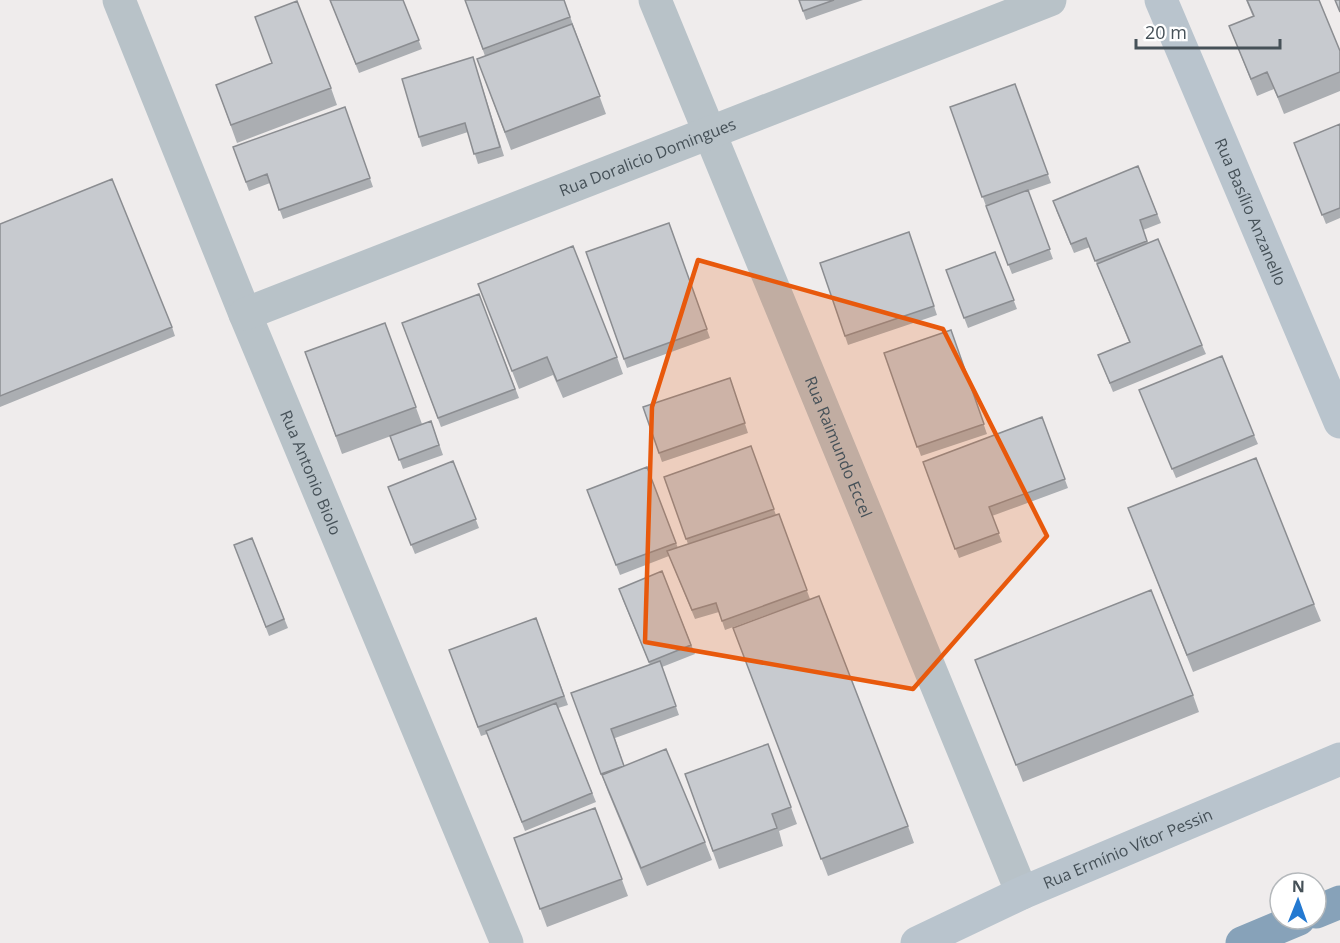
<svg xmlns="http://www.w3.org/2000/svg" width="1340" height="943" font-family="'Open Sans',sans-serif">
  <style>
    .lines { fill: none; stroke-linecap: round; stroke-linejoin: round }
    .street { stroke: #b8c2c8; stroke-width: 33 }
    .secondary { stroke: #b9c4cd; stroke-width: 33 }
    .highway { stroke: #87a2b9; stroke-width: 33 }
    .wall { fill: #abaeb2 }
    .building { fill: #c7cacf; stroke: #8b8d91; stroke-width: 1.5 }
    .marked { fill: #e8590c; fill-opacity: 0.2; stroke: #e8590c; stroke-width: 4.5; stroke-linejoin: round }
    .labels { text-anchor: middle; stroke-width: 4.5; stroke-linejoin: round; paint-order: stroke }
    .street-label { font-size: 16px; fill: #465158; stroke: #fff }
  </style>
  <rect width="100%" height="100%" fill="#efecec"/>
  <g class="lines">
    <!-- street -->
    <g class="street">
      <path id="s1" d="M119,0L245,314L507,943"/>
      <path id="s2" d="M655,0L1022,893"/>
      <path id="s3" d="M245,314L1050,0"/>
    </g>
    <!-- secondary -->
    <g class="secondary">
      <path id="s4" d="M1161,0L1340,422"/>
      <path id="s5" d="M917,943L1022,893L1340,759"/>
    </g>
    <!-- highway -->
    <path class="highway" d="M1316,912L1340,902
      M1242,943L1299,919"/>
  </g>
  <!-- wall -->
  <path class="wall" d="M330,0H403L422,49L359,73Z
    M465,0H564L606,114L511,150L477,59L485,56Z
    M799,0H863L806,20Z
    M1246,0H1319L1340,51V91L1284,114L1274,89L1257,96L1229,26L1253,17Z
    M473,57L504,156L478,164L468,132L422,147L419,137Z
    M1015,84L1051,183L1028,191L1053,259L1012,274L986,206L950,107Z
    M216,85L331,88L337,105L237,143Z
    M345,107L373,187L283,219L270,183L249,191L233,147Z
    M1340,124V218L1326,224L1294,143Z
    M1138,166L1161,223L1143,230L1148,243L1202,345L1206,354L1113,392L1098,355L1129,342L1090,247L1074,253L1056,210Z
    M669,223L710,338L627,368L586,252Z
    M0,224L172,327L175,336L0,407Z
    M909,232L937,315L848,345L820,263Z
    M995,252L1017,309L968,328L946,270Z
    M478,284L617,357L623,374L563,398L553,375L519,389Z
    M479,294L519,398L441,427L402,323Z
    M385,323L422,424L431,421L443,455L403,469L391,436L342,454L305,352Z
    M951,330L987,434L921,456L884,353Z
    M730,378L748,433L662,462L643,407Z
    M1139,390L1254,435L1258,444L1176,478Z
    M1042,417L1068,488L992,516L1002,542L959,558L923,462Z
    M751,446L776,515L779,514L810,599L908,826L914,843L828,876L733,628L792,606L725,630L719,612L695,619L669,556L620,575L587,490L647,467L678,548L688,544L664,477Z
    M453,461L479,528L415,554L388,487Z
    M1128,508L1314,604L1321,621L1193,672Z
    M252,538L288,628L269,636L234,545Z
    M662,571L695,654L662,667L679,715L615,738L624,766L705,842L712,860L647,886L608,792L571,693L650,665L622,598Z
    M536,618L568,705L558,708L596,802L525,831L487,734L481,736L449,650Z
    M975,660L1193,695L1199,712L1023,782Z
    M768,744L797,824L779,831L783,846L719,869L685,774Z
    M595,808L628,896L547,927L514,838Z"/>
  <!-- building -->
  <path class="building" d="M330,0H403L419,40L356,64Z
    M465,0H564L570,17L483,49Z
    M799,0H834L803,11Z
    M1247,0H1319L1340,51V72L1278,97L1267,72L1251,79L1229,26L1254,16Z
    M1335,0H1340V12Z
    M297,1L331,88L231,125L216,85L272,63L255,17Z
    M572,24L600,96L505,132L477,59Z
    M473,57L500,147L474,154L465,123L419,137L402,79Z
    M1015,84L1048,174L982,197L950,107Z
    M345,107L370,178L279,210L267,174L246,182L233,147Z
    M1340,124V208L1322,215L1294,143Z
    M1138,166L1157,214L1140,220L1147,241L1095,261L1086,238L1071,244L1053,201Z
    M112,179L172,327L0,396V224Z
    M1028,190L1050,249L1008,265L986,206Z
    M669,223L707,329L624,359L586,252Z
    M909,232L934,306L845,336L820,263Z
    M1158,239L1202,345L1110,383L1098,355L1130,342L1097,264Z
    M573,246L617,357L557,381L547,357L512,371L478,284Z
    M995,252L1014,300L964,318L946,270Z
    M479,294L515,389L438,418L402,323Z
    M385,323L416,407L336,436L305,352Z
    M951,330L984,424L917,447L884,353Z
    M1222,356L1254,435L1172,469L1139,390Z
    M730,378L745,423L659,453L643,407Z
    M1042,417L1065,479L989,507L999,533L955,549L923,462Z
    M431,421L439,445L399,460L390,436Z
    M751,446L774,509L686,539L664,477Z
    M1256,458L1314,604L1187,655L1128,508Z
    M453,461L476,519L411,545L388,487Z
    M647,467L676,543L616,565L587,490Z
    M779,514L807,590L722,621L716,603L692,610L667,551Z
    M252,538L284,619L266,627L234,545Z
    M662,571L691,645L649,662L619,589Z
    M1151,590L1193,695L1016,765L975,660Z
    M819,596L908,826L821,859L733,628Z
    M536,618L564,696L478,727L449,650Z
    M660,661L676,706L611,729L624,766L601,774L571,693Z
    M556,703L592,793L522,822L486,731Z
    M768,744L791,807L772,814L777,828L713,851L685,774Z
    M666,749L705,842L641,868L602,775Z
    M595,808L622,879L540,909L514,838Z"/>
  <!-- marked area -->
  <path class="marked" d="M698,260L943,329L1047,536L913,689L645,642L652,407Z"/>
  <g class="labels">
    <!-- street labels -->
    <g class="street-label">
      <text dy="6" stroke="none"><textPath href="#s3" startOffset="432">Rua Doralicio Domingues</textPath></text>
      <text dy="6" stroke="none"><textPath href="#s4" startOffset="230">Rua Basílio Anzanello</textPath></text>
      <text dy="6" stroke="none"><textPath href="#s2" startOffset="483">Rua Raimundo Eccel</textPath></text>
      <text dy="6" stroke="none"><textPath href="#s1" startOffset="510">Rua Antonio Biolo</textPath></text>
      <text dy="6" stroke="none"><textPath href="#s5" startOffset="231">Rua Ermínio Vítor Pessin</textPath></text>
    </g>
  </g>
  <!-- north arrow -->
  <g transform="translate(1298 901) rotate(1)"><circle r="28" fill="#ffffff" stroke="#b5b9bc" stroke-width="1.5"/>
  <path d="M0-4.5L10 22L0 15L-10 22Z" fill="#2479d1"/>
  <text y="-9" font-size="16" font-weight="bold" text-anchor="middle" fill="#465158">N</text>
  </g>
  <!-- scale -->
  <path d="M1136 39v9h144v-9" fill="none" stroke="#465158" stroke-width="3"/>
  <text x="1145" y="39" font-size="18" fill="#465158" stroke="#ffffff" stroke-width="4.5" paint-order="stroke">20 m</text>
</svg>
